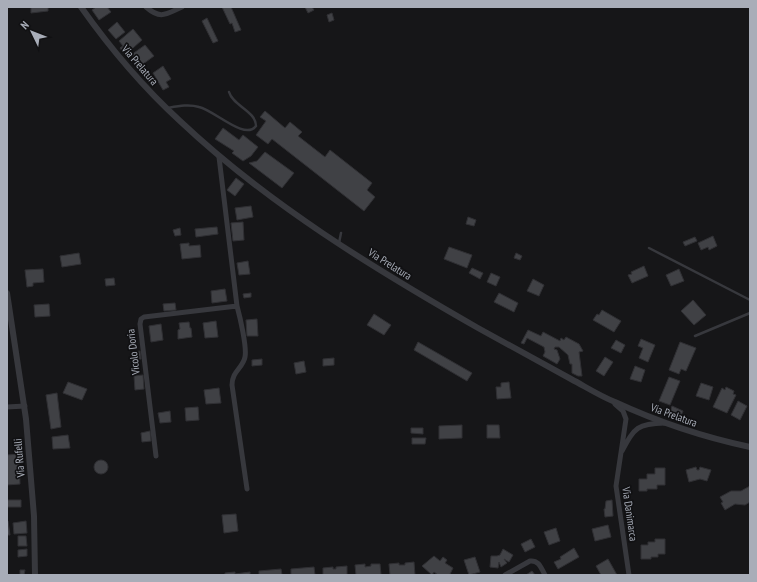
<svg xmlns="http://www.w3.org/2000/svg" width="757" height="582" font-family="'PT Sans Narrow',sans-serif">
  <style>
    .building { fill: #404145; stroke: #303034 }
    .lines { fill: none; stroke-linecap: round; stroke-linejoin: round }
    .service { stroke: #37383d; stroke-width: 2.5 }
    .minor { stroke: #37383d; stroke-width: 5 }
    .tertiary { stroke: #37383d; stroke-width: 6 }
    .labels { text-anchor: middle; stroke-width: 3.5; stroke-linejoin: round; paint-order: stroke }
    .street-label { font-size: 11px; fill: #a8adb8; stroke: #111113 }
  </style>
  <rect width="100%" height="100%" fill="#161618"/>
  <!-- building -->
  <path class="building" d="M31,7H48V11L31,13Z
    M96,7H107L111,12L99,20L92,10Z
    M222,7H231L241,30L235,32L232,23L230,24Z
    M305,7H312L314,10L308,13Z
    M332,13L334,20L329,22L327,15Z
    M207,18L218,41L213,43L202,21Z
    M117,22L125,32L116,39L108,30Z
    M133,29L142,40L125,55L120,48L123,46L119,41Z
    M145,45L154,56L139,67L131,55Z
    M163,66L171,79L166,82L169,87L163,90L153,73Z
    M265,111L285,128L290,122L302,132L298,136L325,157L330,150L372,183L367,190L375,197L364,211L272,139L268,144L256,135L266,121L260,117Z
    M223,128L239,140L243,135L258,147L251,156L243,161L232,153L234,151L215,139Z
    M265,152L294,173L282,188L249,163L257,161Z
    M236,178L244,184L235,196L227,190Z
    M251,206L253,217L237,220L235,208Z
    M468,217L476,220L474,226L466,224Z
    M243,222L244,240L233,241L231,223Z
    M217,227L218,234L196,237L195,229Z
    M180,228L181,235L175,236L173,230Z
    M713,236L717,246L709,250L708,247L701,250L698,243Z
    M695,237L697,241L685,246L683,242Z
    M189,243V246L200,245L201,257L182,259L180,244Z
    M449,247L472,255L467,268L444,259Z
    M79,253L81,264L62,267L60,256Z
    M516,253L522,256L520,260L514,258Z
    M248,261L250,274L239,275L237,263Z
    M644,266L648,276L632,283L628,275L632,274L631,272Z
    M472,268L483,273L480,279L469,273Z
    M43,269L44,282L33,283V286L27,287L25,270Z
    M679,269L684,281L671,286L666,275Z
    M491,273L500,277L496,286L487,282Z
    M114,278L115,285L106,286L105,279Z
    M533,279L544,285L539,296L527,291Z
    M225,289L227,301L212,303L211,291Z
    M251,293V297L244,298L243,294Z
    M499,293L518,303L514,312L494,302Z
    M693,300L706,315L694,325L681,311Z
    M175,303L176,310L164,311L163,304Z
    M49,304L50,316L35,317L34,305Z
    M602,310L621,321L614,332L593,320L597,314L599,315Z
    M374,314L391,325L384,335L367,325Z
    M257,319L258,336H247L246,320Z
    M216,321L218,337L205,338L203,323Z
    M189,322L190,328H191L192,337L178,339V330L180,329L179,323Z
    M161,324L163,340L151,342L149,326Z
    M528,330L541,336L543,332L560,341L561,338L564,340L566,337L579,344L583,351L579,352L582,376H578L572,373V364H570L568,355L559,347H555L554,349L557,350L560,359L557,364L543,356L545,352L544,347L527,338L524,344L521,343Z
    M135,338V343H130L129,339Z
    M641,339L655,345L648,362L639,358L643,348L638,346Z
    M616,340L625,345L621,353L611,348Z
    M418,342L472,373L467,381L414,350Z
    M680,342L696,348L686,371L681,369L679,374L669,370Z
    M140,351L141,359H133V352Z
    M605,357L613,362L604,376L596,371Z
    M334,358V365L323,366V359Z
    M262,359V365L252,366V360Z
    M304,361L306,372L296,374L294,363Z
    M635,366L645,370L641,382L630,379Z
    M143,375L144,389L135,390L134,376Z
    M669,377L680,381L670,405L659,401Z
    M68,382L87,389L82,400L63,393Z
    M509,382L511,398L497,399L496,387H501V383Z
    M701,383L713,387L709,400L696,396Z
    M726,387L734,391L733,394L736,395L727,413L713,407L722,388L725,390Z
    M219,388L221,403L206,404L204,390Z
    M57,393L61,427L51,429L46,395Z
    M738,401L747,406L740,420L731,415Z
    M672,406L683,411L679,420L669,415Z
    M198,407L199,420L186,421L185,408Z
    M170,411L171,422L160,423L158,413Z
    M462,425V438L439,439V426Z
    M487,425H499L500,438H487Z
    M411,428H423V434L411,433Z
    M150,431L151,441L142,442L141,433Z
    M68,435L70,448L53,449L52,437Z
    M412,438H426L425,444H412Z
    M19,454L20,484L7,485V455Z
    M94 467a7 7 0 1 1 14 0a7 7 0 1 1-14 0Z
    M696,467L697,470H699L700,467L711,470L707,481L700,479L689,482L686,470Z
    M655,468H665V485H657V489H647V491H639V479H647V474H655Z
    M750,486V502L745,505L735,504L725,510L721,503L723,502L720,497L731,491H741Z
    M7,500H21V507H7Z
    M612,500L613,516L605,517L604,509H605L606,501Z
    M236,514L238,531L224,533L222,515Z
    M7,521H8L10,535H7Z
    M26,521L27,533L14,534L13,523Z
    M608,525L611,537L595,541L592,529Z
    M556,528L560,541L549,545L544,532Z
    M18,536H26L27,546H18Z
    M531,539L535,547L525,552L521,544Z
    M655,539H665V554H658V557H651V559H641V545H648V542H655Z
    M574,548L579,557L558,569L554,562L561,559L560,557Z
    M27,549V556L18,557V550Z
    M503,549L513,555L509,562L504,559L507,563L501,567L499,562L498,568L490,567L491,556H497L500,555Z
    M434,556L440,561L443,557L447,560L445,563L453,568L450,574L452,575H438L434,572L432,575L422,566Z
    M475,557L480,572L469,575L464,560Z
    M608,559L617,575H601L596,566Z
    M414,562L415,575H390L389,564L399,563V565H405V563Z
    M365,564V567L371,566V564H380L381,575H356L355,565Z
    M347,566V575H323V568L333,567V569H336V567Z
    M314,567L315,575H291V569Z
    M281,569L282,575H259V571Z
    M20,570H25L24,575H20Z
    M532,571L535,575H526Z
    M235,572V574L250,572V575H225V573Z"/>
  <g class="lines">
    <!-- service -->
    <path class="service" d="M168,108C179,106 189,104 199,107C214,110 245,141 256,126C256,111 233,106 229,92
      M339,243L341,233
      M649,248L750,300
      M695,336L750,313"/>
    <!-- minor -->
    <path class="minor" d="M146,7C161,20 166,14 182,7
      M237,306C240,317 247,347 245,357C243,368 232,371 232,385L247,489
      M615,404L623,411L626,419L616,486L629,575
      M7,407L25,406
      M622,451C635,427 637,424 665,423
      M156,456L140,324L141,319L144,317L237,306L219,157
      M505,575L530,561C539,560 541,568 545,575"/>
    <!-- tertiary -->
    <path class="tertiary" d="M81,7C110,48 143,87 180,121C268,204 373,268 478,328C509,345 540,362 571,379C586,387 600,396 615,402C658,422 703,437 750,447
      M7,293L26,419L34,516L35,575"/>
  </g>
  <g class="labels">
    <!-- street labels -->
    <g class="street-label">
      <text transform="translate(140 65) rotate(49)" y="4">Via Prelatura</text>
      <text transform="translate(390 264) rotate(32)" y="4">Via Prelatura</text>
      <text transform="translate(133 352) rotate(-97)" y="4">Vicolo Doria</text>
      <text transform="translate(674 415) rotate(20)" y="4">Via Prelatura</text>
      <text transform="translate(19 458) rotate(-95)" y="4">Via Rufelli</text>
      <text transform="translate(630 514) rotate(82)" y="4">Via Danimarca</text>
    </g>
  </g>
  <!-- border -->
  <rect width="757" height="582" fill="none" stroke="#a8adb8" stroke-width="16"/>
  <!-- north arrow -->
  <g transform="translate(32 32) rotate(313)" stroke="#111113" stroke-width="3" paint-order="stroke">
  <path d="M0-3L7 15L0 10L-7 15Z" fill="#a8adb8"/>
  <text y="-6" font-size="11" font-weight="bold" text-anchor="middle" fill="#a8adb8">N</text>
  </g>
</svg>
